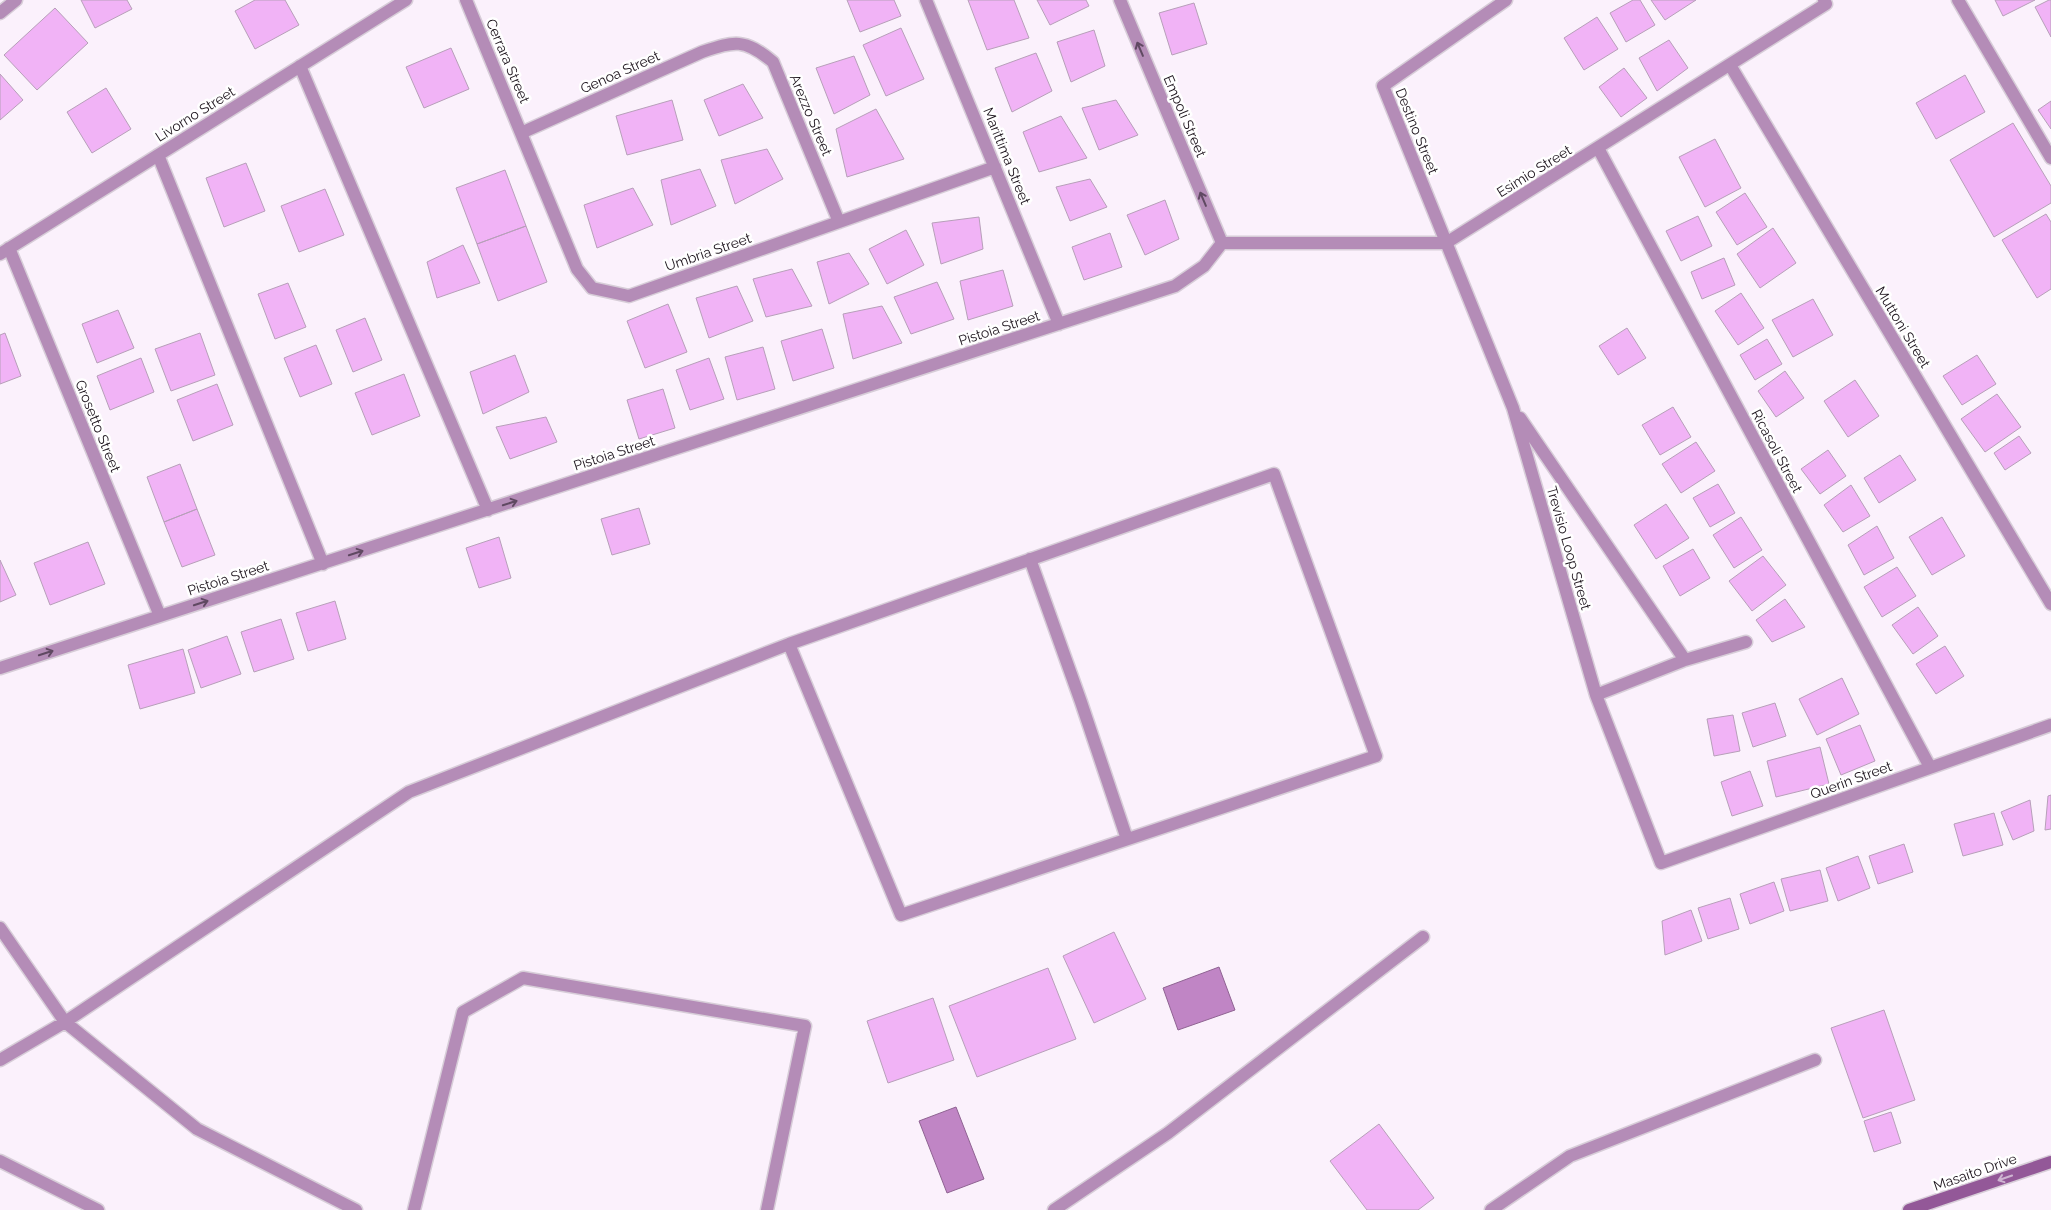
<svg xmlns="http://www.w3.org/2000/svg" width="2051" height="1210" font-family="Raleway,sans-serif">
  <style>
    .water { fill: #c085c5; stroke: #8f6392 }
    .building { fill: #f1b3f6; stroke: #b79fb9 }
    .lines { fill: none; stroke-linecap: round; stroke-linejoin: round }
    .street-casing { stroke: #d7cdd8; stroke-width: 15 }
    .secondary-casing { stroke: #d7cdd8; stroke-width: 15 }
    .street { stroke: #b48cb7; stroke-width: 12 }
    .secondary { stroke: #935898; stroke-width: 12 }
    .oneway { stroke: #604962 }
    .oneway2 { stroke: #ceb4d1 }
    .labels { text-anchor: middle; stroke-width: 5; stroke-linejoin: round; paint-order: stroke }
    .street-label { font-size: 14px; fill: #1c131c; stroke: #fff }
  </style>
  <rect width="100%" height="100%" fill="#fbf1fc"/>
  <!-- water -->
  <path class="water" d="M1219,967L1235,1010L1178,1030L1163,988Z
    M956,1107L984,1179L947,1193L919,1121Z"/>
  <!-- building -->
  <path class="building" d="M81,0H127L132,9L95,28Z
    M255,0H285L299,25L255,49L235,11Z
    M847,0H894L901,16L860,32Z
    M968,0H1014L1029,38L987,50Z
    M1037,0H1086L1089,6L1050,25Z
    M1633,0H1640L1655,25L1626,42L1610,13Z
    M1651,0H1696L1665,20Z
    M1995,0H2035L2003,16Z
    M2049,0H2051V37L2035,7Z
    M1194,3L1207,44L1172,55L1159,13Z
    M55,8L88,43L37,90L4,55Z
    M1597,17L1618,49L1584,70L1564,38Z
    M901,28L924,79L886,96L863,45Z
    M1094,30L1105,66L1071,82L1057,42Z
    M1669,40L1688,68L1657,91L1639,58Z
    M451,48L469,89L424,108L406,67Z
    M1036,53L1052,91L1012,112L995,68Z
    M854,56L870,95L834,114L816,68Z
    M1624,68L1647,98L1621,117L1599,87Z
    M0,74L23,100L0,120Z
    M1965,75L1985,112L1936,139L1916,103Z
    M743,84L763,118L719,136L704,100Z
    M106,88L131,129L92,153L67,112Z
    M672,100L683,140L627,155L616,116Z
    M1116,100L1138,135L1099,150L1082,108Z
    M2051,101V129L2038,110Z
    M876,109L904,159L847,177L836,129Z
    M1061,116L1087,158L1039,172L1023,132Z
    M2013,123L2051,186V203L1994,237L1950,160Z
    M1715,139L1741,188L1705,207L1679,157Z
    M767,149L783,179L735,204L721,160Z
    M246,163L265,211L224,227L206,178Z
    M700,169L716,206L671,225L661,180Z
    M505,170L526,226L477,244L456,188Z
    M1090,179L1107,207L1070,221L1056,187Z
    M633,188L653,225L597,248L584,205Z
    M325,189L344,235L299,252L281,206Z
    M1745,193L1767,227L1737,245L1716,212Z
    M1165,200L1179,239L1145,255L1127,215Z
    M2046,214L2051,222V289L2037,298L2002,240Z
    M1698,216L1712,246L1681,261L1666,231Z
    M979,217L983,249L941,264L932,223Z
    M526,226L547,282L498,301L477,244Z
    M1773,228L1796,263L1760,288L1737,254Z
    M906,230L924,265L887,284L869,249Z
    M1110,233L1122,267L1084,280L1072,247Z
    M463,245L480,283L437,298L427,262Z
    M849,253L869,284L829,304L817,262Z
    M1724,258L1735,285L1702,299L1691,272Z
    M792,269L812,306L766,317L753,279Z
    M1003,270L1013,306L968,320L960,281Z
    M937,282L954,319L911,334L894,297Z
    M288,283L306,327L275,339L258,294Z
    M737,286L753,321L709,338L696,298Z
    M1741,293L1764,328L1738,345L1715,311Z
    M1813,299L1833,335L1793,357L1772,320Z
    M668,304L687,352L645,368L627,321Z
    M882,306L902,343L853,359L843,314Z
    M118,310L134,348L97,363L82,324Z
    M365,318L382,360L353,372L336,330Z
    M1627,328L1646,358L1618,375L1599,346Z
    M822,329L834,368L793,381L781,341Z
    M5,333L21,376L0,384V335Z
    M200,333L215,375L171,391L155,349Z
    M1767,339L1782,364L1755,380L1740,355Z
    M316,345L332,384L300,397L284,358Z
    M763,347L775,389L737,400L725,357Z
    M515,355L529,392L483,414L470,372Z
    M1977,355L1996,384L1962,405L1943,376Z
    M141,358L154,392L110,410L97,376Z
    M709,358L724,399L690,410L676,370Z
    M1785,371L1804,398L1776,417L1758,391Z
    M404,374L420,416L372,435L355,393Z
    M1855,380L1879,416L1848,437L1824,401Z
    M217,384L233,425L193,441L177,400Z
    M663,389L675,428L639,439L627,400Z
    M1997,394L2021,427L1985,452L1961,419Z
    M1673,407L1691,437L1660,455L1642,425Z
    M546,417L557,442L510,459L496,427Z
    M2019,436L2031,453L2005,470L1994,453Z
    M1696,442L1715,471L1681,493L1662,464Z
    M1828,450L1846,476L1820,494L1801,469Z
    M1900,455L1916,480L1879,503L1864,478Z
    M180,464L197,509L164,522L147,477Z
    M1718,484L1735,513L1710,527L1693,498Z
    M1851,485L1870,516L1843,532L1824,505Z
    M1666,504L1689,538L1656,559L1634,525Z
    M639,508L650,544L612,555L601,519Z
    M197,509L215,555L182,567L164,522Z
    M1741,517L1762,550L1734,568L1713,535Z
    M1942,517L1965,556L1932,575L1909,537Z
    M1877,526L1894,558L1864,575L1848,545Z
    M499,537L511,578L479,588L466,548Z
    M88,542L105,584L50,605L34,563Z
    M1693,549L1710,578L1680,596L1663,566Z
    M1763,556L1786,585L1752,611L1729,581Z
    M0,560L16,595L0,602Z
    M1897,567L1916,596L1882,617L1864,587Z
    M1785,599L1805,627L1772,642L1756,620Z
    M335,601L346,639L308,651L296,613Z
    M1918,607L1938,636L1913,654L1892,625Z
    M281,619L294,659L254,672L241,632Z
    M227,636L241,674L201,688L188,650Z
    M1945,646L1964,676L1936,694L1916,664Z
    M183,649L195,693L140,709L128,665Z
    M1842,678L1859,714L1817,735L1799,699Z
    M1775,703L1786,736L1753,747L1742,713Z
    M1733,715L1740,751L1714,756L1707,719Z
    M1860,725L1875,761L1841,775L1826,739Z
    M1820,747L1829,784L1776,797L1767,761Z
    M1750,771L1763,806L1732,816L1721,782Z
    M2051,795V829L2045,830L2048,796Z
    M2030,800L2034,831L2013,840L2001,812Z
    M1994,813L2003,845L1963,856L1954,824Z
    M1904,844L1913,872L1878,884L1869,856Z
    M1858,856L1870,888L1838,901L1826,868Z
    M1820,870L1828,901L1790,911L1781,879Z
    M1774,882L1784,911L1750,924L1740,894Z
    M1730,898L1739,929L1708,939L1698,908Z
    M1691,910L1702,941L1665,955L1662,921Z
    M1114,932L1146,999L1094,1023L1063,956Z
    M1048,968L1076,1039L977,1077L949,1006Z
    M933,998L954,1060L888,1083L867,1021Z
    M1884,1010L1915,1100L1863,1118L1831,1028Z
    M1891,1112L1901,1143L1874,1152L1864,1121Z
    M1379,1124L1434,1198L1418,1210H1367L1330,1161Z"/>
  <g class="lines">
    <defs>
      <path id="street" d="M466,0L577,269L592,288L629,296L995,167
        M926,0L1059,324
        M1120,0L1222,243
        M1506,0L1383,86L1513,408L1596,695L1661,863L2051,725
        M1958,0L2051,158
        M0,13L16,0
        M1730,65L2051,604
        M300,66L488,510
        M521,133L702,52C735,41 744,38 773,62L839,222
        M1598,148L1930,767
        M158,155L323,564
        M1222,243H1446L1826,4L1824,0
        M9,248L160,616
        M0,254L406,0
        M1520,418L1685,660
        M1030,559L1081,702L1127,839
        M0,668L1175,286L1204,266L1222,243
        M1596,695L1685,660L1746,642
        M0,928L65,1022L197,1129L356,1210
        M0,1060L65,1022L409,792L789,644L1274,474L1376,756L901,915L789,644
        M0,1161L98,1210
        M414,1210L463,1012L523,978L805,1026L767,1210
        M1054,1210L1168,1133L1423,937
        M1491,1210L1570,1156L1815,1060"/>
      <path id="secondary" d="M1909,1210L2051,1162"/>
    </defs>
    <!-- street casing -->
    <use href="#street" class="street-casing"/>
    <!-- secondary casing -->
    <use href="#secondary" class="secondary-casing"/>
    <!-- street -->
    <use href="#street" class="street"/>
    <!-- secondary -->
    <use href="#secondary" class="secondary"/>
  </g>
  <!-- one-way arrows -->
  <defs><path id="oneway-shaft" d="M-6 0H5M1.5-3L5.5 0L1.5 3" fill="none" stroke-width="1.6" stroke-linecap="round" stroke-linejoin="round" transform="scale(1.25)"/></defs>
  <g class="oneway">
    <use href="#oneway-shaft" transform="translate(1140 49) rotate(-113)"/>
    <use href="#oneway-shaft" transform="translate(1203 199) rotate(-113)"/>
    <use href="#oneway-shaft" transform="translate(510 503) rotate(-18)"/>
    <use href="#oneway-shaft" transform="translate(356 553) rotate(-18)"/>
    <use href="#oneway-shaft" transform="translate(201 603) rotate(-18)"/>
    <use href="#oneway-shaft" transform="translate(46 653) rotate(-18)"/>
  </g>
  <use class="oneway2" href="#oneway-shaft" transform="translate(2005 1178) rotate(161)"/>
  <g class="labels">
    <!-- street labels -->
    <g class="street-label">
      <text transform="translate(508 61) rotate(67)" y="5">Cerrara Street</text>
      <text transform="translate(620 72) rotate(-24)" y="5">Genoa Street</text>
      <text transform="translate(195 114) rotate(-32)" y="5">Livorno Street</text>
      <text transform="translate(811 115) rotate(67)" y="5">Arezzo Street</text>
      <text transform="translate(1185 116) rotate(67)" y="5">Empoli Street</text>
      <text transform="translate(1417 131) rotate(68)" y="5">Destino Street</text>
      <text transform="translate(1007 156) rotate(68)" y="5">Marittima Street</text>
      <text transform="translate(1534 171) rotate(-32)" y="5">Esimio Street</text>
      <text transform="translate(708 252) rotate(-19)" y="5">Umbria Street</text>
      <text transform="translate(1903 327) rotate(59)" y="5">Muttoni Street</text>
      <text transform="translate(999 328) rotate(-18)" y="5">Pistoia Street</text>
      <text transform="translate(98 426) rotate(68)" y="5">Grosetto Street</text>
      <text transform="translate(1777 451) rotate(62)" y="5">Ricasoli Street</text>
      <text transform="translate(614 453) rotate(-18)" y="5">Pistoia Street</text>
      <text transform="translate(1569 548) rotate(74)" y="5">Trevisio Loop Street</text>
      <text transform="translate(228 578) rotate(-18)" y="5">Pistoia Street</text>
      <text transform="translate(1851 780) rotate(-20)" y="5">Querin Street</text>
      <text transform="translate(1975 1172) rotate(-19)" y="5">Masaito Drive</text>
    </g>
  </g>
</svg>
